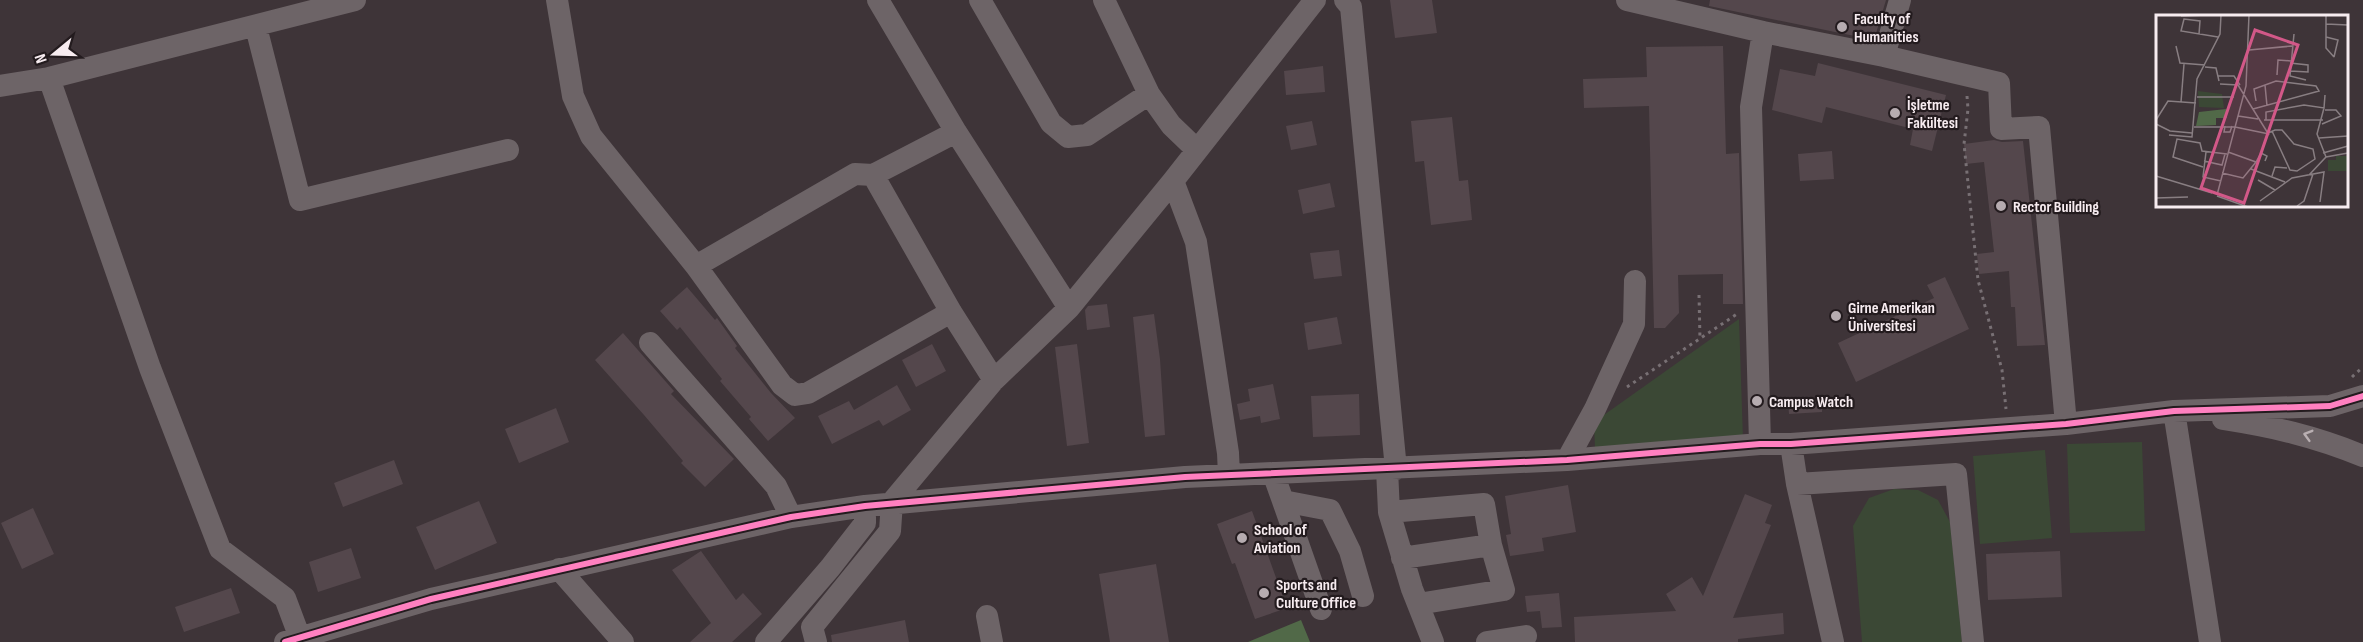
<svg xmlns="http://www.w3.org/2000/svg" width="2363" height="642" font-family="'Sofia Sans Condensed',sans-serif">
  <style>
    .green { fill: #3b4835 }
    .forest { fill: #516948 }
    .building { fill: #54474c }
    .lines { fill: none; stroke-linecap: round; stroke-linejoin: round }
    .path { stroke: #787074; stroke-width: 3; stroke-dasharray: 3 4.5; stroke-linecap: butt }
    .minor { stroke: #6d6467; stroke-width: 22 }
    .cycleway-casing { stroke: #231b1e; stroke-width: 10 }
    .cycleway { stroke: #ff80c0; stroke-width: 6 }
    .oneway { stroke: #b9afb2 }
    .poi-dot { fill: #b6acb0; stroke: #231b1e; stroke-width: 2 }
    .labels { text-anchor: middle; stroke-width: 4.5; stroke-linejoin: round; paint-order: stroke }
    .poi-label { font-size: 16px; font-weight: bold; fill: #f7ecf0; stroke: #231b1e; text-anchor: start }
    .inset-road { fill: none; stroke: #887e82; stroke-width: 1.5 }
    .view { fill: #d25888; fill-opacity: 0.15; stroke: #d25888; stroke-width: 3 }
    .inset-edge { fill: none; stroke: #f7ecf0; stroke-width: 3 }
  </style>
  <rect width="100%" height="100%" fill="#3e3438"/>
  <!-- green -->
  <path class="green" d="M1739,319L1743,439L1595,448L1594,422Z
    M2142,442L2145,531L2070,533L2067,444Z
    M2045,450L2052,538L1980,544L1973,456Z
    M1894,489L1918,490L1938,500L1950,522L1962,642H1862L1853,526L1869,498Z"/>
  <!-- forest -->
  <path class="forest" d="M1301,620L1310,642H1248Z"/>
  <!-- building -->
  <path class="building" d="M1390,0H1432L1437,33L1395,38Z
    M1710,0H1886L1874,40L1709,6Z
    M1723,46L1726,154L1739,153L1743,304H1723V274L1678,275L1679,313L1665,328H1654L1649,106L1584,108L1583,79L1647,77L1646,47Z
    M1818,63L1946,95L1932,151L1910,145L1913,129L1826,107L1822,123L1772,110L1780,69L1815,76Z
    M1323,66L1325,92L1286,95L1284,71Z
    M1452,117L1459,181L1468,180L1472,220L1431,225L1424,161L1415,162L1411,121Z
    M1312,121L1317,145L1291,150L1286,126Z
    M1994,140L2002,142L2023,141L2045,345L2017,346L2015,307H2011L2009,271L1979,274L1977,254L1994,252L1984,162L1966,164L1964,144Z
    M1832,151L1834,179L1800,181L1798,154Z
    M1330,183L1335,207L1303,214L1298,190Z
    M1339,250L1342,276L1314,279L1310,253Z
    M1945,277L1969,329L1856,382L1838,343L1934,298L1927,285Z
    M687,287L715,320L717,318L737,346L735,348L771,393L795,418L768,441L749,419L751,417L720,381L722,379L680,327L677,330L660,311Z
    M1107,304L1110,327L1087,330L1085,310L1088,306Z
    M1154,314L1160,359L1165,435L1145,437L1133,317Z
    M1337,317L1342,344L1308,350L1304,323Z
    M623,333L674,391L671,394L734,459L705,487L681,463L683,461L644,415L595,360Z
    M932,344L946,371L916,387L902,360Z
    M1077,344L1089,443L1067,446L1055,347Z
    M1273,384L1280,419L1261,423L1260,416L1240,420L1237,404L1250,401L1248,389Z
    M897,385L911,410L883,426L879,420L832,444L818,416L849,401L854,410Z
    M1359,394L1360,435L1313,437L1311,396Z
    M1822,398V412L1789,414L1788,400Z
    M556,408L569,442L519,463L505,429Z
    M394,460L403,484L343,507L334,483Z
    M1568,485L1576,532L1542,538L1544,551L1510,556L1506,535L1511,534L1505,496Z
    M1745,494L1772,505L1765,523L1771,525L1733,618L1783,613L1784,634L1738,639V642H1575L1574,617L1676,611L1666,594L1692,577L1703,596Z
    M479,501L497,543L435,570L416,527Z
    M33,508L54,554L22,569L1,523Z
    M1252,511L1287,608L1255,619L1235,563L1232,564L1217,524Z
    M351,548L361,578L318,592L309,562Z
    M701,551L736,600L743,593L762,614L732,642H690L711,623L672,570Z
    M2060,551L2062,597L1988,600L1986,554Z
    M1156,564L1169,642H1110L1099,574Z
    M231,588L240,613L184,632L175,607Z
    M1559,593L1562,627L1542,628L1540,611L1527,612L1525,596Z
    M905,620L909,642H832L831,635Z"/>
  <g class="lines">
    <!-- path -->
    <path class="path" d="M1967,96L1968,109L1964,144L1978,280L2002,370L2006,409
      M1699,295L1700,339
      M2352,377L2363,367
      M1627,387L1737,314"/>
    <!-- minor -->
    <path class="minor" d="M557,0L573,96L591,136L696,266L782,385L795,395L808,393L951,312
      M878,0L956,132L1069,308
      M980,0L1051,123L1068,137L1087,135L1149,94
      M1104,0L1149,94L1171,125L1197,150
      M1345,0L1351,7L1396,469
      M1627,0L1763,32L1751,107L1760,444
      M256,27L300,200L508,150
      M1763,32L1884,56L1999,83L2001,129L2039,127L2066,424
      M1884,56L1900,0
      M49,78L150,368L220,549L285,598L300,638
      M0,86L49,78L355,0
      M873,175L951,312L994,380
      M1173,181L1196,242L1228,453L1229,475
      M696,266L855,174L873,175L956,132
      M650,343L776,486L791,517
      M2174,411L2210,642
      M2223,419C2274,427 2314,436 2363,456
      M1791,444L1797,484L1833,642
      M1567,460L1595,409L1634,324L1635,281
      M1387,469L1389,512L1412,589L1433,642
      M1273,473L1283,501L1330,510L1350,551L1363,596
      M1797,484L1956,474L1973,642
      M1283,501L1321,609
      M1389,512L1484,504L1491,545L1504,590L1418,604
      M1402,558L1491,545
      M559,569L623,642
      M987,616L992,642
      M285,642L431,599L791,517L865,506L1185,477L1567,460L1760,444H1791L2066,424L2174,411L2330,406L2363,396
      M766,642L830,568L865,523V506
      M816,642L812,627L890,531L892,502L994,380L1069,308L1173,181L1315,0
      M1487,642L1526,636"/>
    <defs>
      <path id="cycleway" d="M285,642L431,599L791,517L865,506L1185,477L1567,460L1760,444H1791L2066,424L2174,411L2330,406L2363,396"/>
    </defs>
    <!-- cycleway casing -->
    <use href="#cycleway" class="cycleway-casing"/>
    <!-- cycleway -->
    <use href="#cycleway" class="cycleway"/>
  </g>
  <!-- one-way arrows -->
  <defs><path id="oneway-chevron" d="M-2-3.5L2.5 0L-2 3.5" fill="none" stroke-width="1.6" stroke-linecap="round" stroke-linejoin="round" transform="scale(1.5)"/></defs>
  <use class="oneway" href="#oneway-chevron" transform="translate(2308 435) rotate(-164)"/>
  <!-- markers -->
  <g class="poi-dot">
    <circle cx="1842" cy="27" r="6"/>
    <circle cx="1895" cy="113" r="6"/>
    <circle cx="2001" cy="206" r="6"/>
    <circle cx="1836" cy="316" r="6"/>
    <circle cx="1757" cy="401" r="6"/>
    <circle cx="1242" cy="538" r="6"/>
    <circle cx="1264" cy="593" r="6"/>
  </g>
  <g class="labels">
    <!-- poi labels -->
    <g class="poi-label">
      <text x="1854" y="24">Faculty of<tspan x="1854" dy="18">Humanities</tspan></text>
      <text x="1907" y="110">İşletme<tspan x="1907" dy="18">Fakültesi</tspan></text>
      <text x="2013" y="212">Rector Building</text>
      <text x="1848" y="313">Girne Amerikan<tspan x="1848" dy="18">Üniversitesi</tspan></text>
      <text x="1769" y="407">Campus Watch</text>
      <text x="1254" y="535">School of<tspan x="1254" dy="18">Aviation</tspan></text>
      <text x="1276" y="590">Sports and<tspan x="1276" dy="18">Culture Office</tspan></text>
    </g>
  </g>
  <!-- overview -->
  <g transform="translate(2156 15)">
    <rect width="192" height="192" fill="#3e3438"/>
    <path d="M42,76L66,79L68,93L43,92ZM180,141H191V156H172V145H180Z" fill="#3b4835"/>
    <path d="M70,94L71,103H60V110L40,111L43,97Z" fill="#516948"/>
    <path class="inset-road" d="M170,0V33L178,42M25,1L51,0M170,9L192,10M43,19L44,6L28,4L25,16L62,22M138,19L134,61L150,65M170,22L182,25L178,42M20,31L24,48L49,50M93,35L136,31M49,52L60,53L63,66M134,56L152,57V50L134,48M121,60L122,45L135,46M62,61H78L84,70M64,69L82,70L113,120M109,70L111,91M41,82H78M25,87L28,49M168,93L161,119L170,142M97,94L163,76L160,71L120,66L98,74L100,86M82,101L102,104M0,105L12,86L40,88M108,105H167M110,105V97L148,90L168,93L169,80M0,109L14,116L36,118M166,109L185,101L180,95H169M69,111L68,117H74L76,111M38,112H79M79,112L113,119M112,118L119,115H126L138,129L157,134L159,144L141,156L134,155L116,116M13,120L36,122L41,64L64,19L65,0M163,123L192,121M50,137L47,162L65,166M72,137L100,147L105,138L111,141L109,146M167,138L192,131M48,146L66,150L69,139M47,152L17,142L21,124L44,128L46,136L71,139M95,154L129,167M66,158L87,163L100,147M153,160L170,142L192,138M0,161L56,178M116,161L119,152L131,153M102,165L119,175M61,180L90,71L93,0M61,181L92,192M0,183L32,182M104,186L136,163L168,157L164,187M141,191L148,186L157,159"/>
    <path class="view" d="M99,15L142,30L88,188L45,173Z"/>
    <rect width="192" height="192" class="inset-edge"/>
  </g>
  <!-- north arrow -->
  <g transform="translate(54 54) rotate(251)" stroke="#231b1e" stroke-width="4.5" paint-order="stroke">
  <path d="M0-4.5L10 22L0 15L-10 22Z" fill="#f7ecf0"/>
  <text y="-9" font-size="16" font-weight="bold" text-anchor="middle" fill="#f7ecf0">N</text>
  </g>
</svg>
